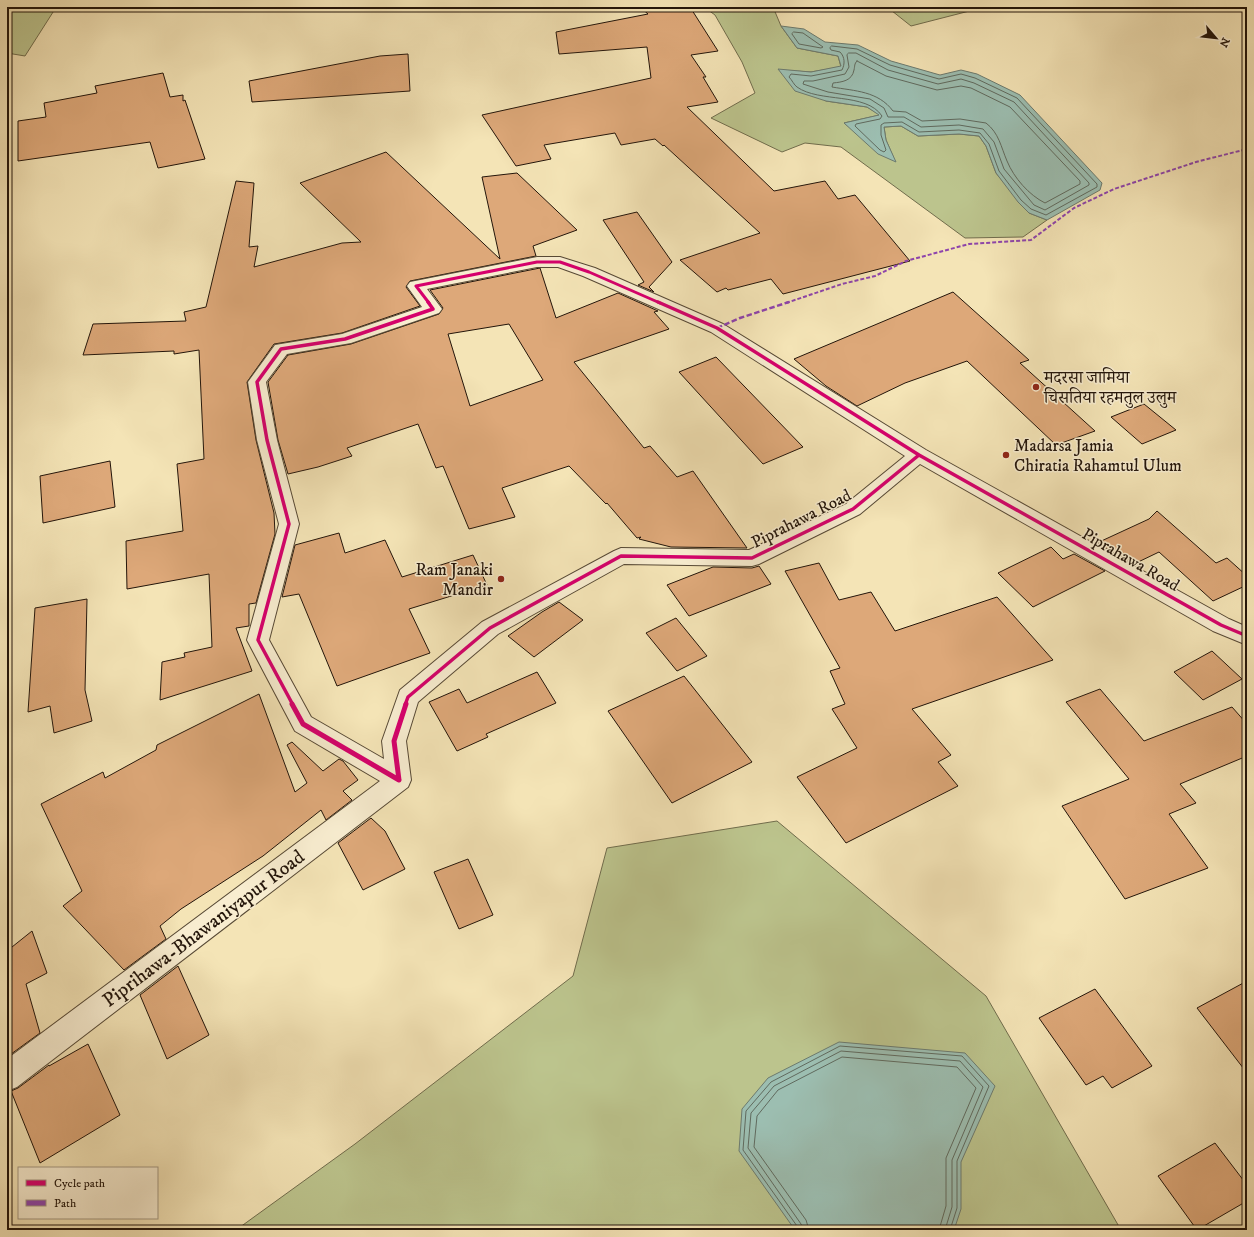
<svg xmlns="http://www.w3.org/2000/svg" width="1254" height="1237" font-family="'IM FELL DW Pica','Noto Serif Devanagari',serif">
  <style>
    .green { fill: #bcc48d; stroke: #706c4c }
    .water { fill: #9cbeb1; stroke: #6c7a6e }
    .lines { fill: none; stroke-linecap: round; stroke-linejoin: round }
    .shore { stroke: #606a5e; stroke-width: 1 }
    .building { fill: #dda879; stroke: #23150a; fill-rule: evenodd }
    .minor-casing { stroke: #574935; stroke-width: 2 }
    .minor { fill: #f8edd0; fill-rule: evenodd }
    .quiet-far1 { stroke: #8e44ad; stroke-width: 2; stroke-dasharray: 4 2; stroke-linecap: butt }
    .quiet { stroke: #8e44ad; stroke-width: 2.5; stroke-dasharray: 5.5 2.5; stroke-linecap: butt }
    .cycleway-far2-casing { stroke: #f8edd0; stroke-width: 4.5 }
    .cycleway-far1-casing { stroke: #f8edd0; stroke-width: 6 }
    .cycleway-casing { stroke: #f8edd0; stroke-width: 8 }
    .cycleway-far2 { stroke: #d6006c; stroke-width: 3 }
    .cycleway-far1 { stroke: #d6006c; stroke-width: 3.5 }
    .cycleway { stroke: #d6006c; stroke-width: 5 }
    .poi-dot { fill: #8f2418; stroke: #f8edd0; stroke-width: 1.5 }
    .labels { text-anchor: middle; stroke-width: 3; stroke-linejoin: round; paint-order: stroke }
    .poi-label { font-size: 17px; fill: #23150a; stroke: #f8edd0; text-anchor: start }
    .street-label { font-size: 17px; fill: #23150a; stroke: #f8edd0 }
    .near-street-label { font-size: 20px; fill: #23150a; stroke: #f8edd0 }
  </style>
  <rect width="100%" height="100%" fill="#f4e4b6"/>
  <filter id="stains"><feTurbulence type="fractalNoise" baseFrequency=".005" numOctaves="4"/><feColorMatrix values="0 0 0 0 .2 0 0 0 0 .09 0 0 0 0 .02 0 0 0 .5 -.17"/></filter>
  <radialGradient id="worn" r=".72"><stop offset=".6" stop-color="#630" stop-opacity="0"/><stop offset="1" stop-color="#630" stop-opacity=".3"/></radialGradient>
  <!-- green -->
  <path class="green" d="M7,7H51L55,9L25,56L7,53Z
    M704,7H773L781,26L797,48L838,56L841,67L811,72L779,70L826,101L867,107L880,115L844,123L895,161L886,140L884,127L901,126L918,136L959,134L979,136L986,146L996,173L1029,213L1047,220L1023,237L965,238L841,147L805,143L782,152L711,118L755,93L742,62L715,15Z
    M887,7H985L911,26Z
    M777,821L986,996L1121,1230H236L355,1144L573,976L607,848Z"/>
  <!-- water -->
  <path class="water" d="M781,26L804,29L825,42L858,45L891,61L940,75L961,70L977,74L1020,95L1102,183L1100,190L1047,220L1029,213L1018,202L996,173L986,146L979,136L959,134L918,136L901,126L884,127L886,140L896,162L878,154L844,123L879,115L867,107L826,101L795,91L778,69L811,72L841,66L838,56L797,48Z
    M839,1042L965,1053L995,1086L961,1162V1209L954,1230H795L739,1151L742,1109L768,1078Z"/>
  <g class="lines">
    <!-- shore -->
    <path class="shore" d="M794,32L803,33L823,47L821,48L799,44L792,34Z
      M832,46L857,49L890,65L939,79L961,74L975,78L1017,98L1097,184V187L1046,215L1031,209L1021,200L999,171L989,144L980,133L959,130L919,132L902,122L884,123L881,125V135L886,150L884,152L880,150L855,126L856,124L880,119L882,116C866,92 819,103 797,87C794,85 792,80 789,77L791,74L811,76L842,70C845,64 845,57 840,52L831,50L830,48Z
      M849,53H856L888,70L938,84L961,79L974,83L1014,102L1089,183V185L1045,210L1034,205L1004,169L994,142L983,129L959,125L921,127L904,117H888L884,108L870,99L828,92L803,84L804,81H813L845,74L849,67L847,55Z
      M857,61L886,76L937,90L961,86L971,88L1010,107L1080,181V184L1045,203C1029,195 1014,178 1007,161C1001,147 999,133 986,123L960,119L922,121L906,112L893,111C878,91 855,91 832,87L833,83C842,82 852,81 854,70C855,66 854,64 857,61Z
      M797,1230V1226L743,1150L746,1111L771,1082L840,1046L962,1056L989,1086L957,1161V1208L950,1230
      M803,1230L801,1224L748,1148L751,1113L774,1086L841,1051L960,1061L983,1087L952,1160V1207L945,1230
      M809,1230L806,1220L754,1147L757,1116L778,1090L842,1057L957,1067L976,1088L946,1158V1206L939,1230"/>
  </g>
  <!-- building -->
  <path class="building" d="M640,7H690L718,51L691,55L706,77H703L718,102L687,107L774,191L825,181L838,199L855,195L910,261L783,294L771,279L728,290L726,288L717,292L680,260L760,233L664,145L663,146L655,139L621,145L615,133L544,145L551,159L516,166L482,115L651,78L647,47L559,54L556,32L648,14Z
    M408,54L410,91L252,102L249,81L380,56Z
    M163,73L170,97L183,95V101L185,100L205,159L158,168L150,142L18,161V121L46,117L44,103L97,93L95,86Z
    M386,152L500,259L482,177L517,173L577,230L533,246L536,256L410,281L406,287L420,306L342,333L274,344L247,382L256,440L274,513L275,534L256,603L249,604V626L236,628L252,671L160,700L162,662L185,657L184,653L212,647L209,574L127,589L126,541L183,531L177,464L204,459L199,350L174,354V351L83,355L93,324L186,321L184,312L206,307L236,181L254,183L249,247L258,246L254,267L342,243L361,242L300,183Z
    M637,212L672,262L649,287L654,292L638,285L644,282L603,220Z
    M540,268L556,318L618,293L658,311L654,312L669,329L574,362L644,448L650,446L677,477L693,471L747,548L671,547L639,539L641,537L637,538L607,503L606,504L569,466L502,488L515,517L469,529L443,466L436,468L418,424L347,448L352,456L318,467L288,474L278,440L268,382L288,355L351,344L439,314L443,308L430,290ZM509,324L543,380L470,406L448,334Z
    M953,292L1029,360L1020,363L1095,431L1056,445L967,361L905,383L857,406L826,386L794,359Z
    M716,357L803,447L763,464L679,372Z
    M1144,404L1176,430L1142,444L1111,417Z
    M110,461L115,507L43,523L40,476Z
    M1157,511L1216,563L1227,558L1247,576V585L1213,601L1159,552L1134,564L1129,559L1127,560L1097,543L1149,519Z
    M339,533L345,553L385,540L402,577L473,555L487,585L409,609L430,653L337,686L299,594L282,597L295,545Z
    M1051,547L1063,559L1074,554L1105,571L1033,607L998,573Z
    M819,563L839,600L871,592L895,631L997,597L1053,660L912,709L951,755L938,762L958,786L846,843L797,777L857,748L832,709L845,704L830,671L840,668L785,571Z
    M759,566L771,584L689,616L667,585L713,567L752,568Z
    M87,599L85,690L92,721L54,733L50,706L28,712L35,608Z
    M559,602L583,620L534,657L508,636L542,612Z
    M676,618L707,656L677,671L646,633Z
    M1212,651L1242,679L1203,700L1174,672Z
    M537,672L556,703L486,734L488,737L457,751L429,702L459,689L467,703Z
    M684,676L752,762L672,803L608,711Z
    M1100,689L1144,741L1232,707L1247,724V756L1180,784L1196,803L1169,814L1208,868L1125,899L1062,806L1129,779L1066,702Z
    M259,694L295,792L307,783L287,745L292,742L323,771L339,759L343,761L358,780L343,791L352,800L326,820L321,810L263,856L181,909L160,926L166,939L124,970L63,906L82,891L41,804L103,772L105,778L156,750L157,745Z
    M371,818L385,831L405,869L363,890L338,843Z
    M468,859L493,915L459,929L434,872Z
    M32,931L47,973L26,984L40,1033L7,1057V951Z
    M178,966L209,1035L167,1059L140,995Z
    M1247,981V1073L1197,1008Z
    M1095,989L1152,1066L1112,1088L1103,1076L1086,1085L1039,1018Z
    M88,1044L120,1115L40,1163L11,1091L18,1088L49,1065V1066Z
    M1215,1143L1247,1185V1201L1197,1230L1158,1176Z"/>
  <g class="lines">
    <defs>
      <path id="minor" d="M537,257H560L595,268L723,324L926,450L1229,619L1247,627V645L1213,631L920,464L860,514L759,564L752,566L624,564L498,634L418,702L406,741L411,780L408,787L17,1087L7,1091V1059L380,781L295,731L247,640L279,524L257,440L248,382L275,345L342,334L422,307L407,286L410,282ZM537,267H558L583,276L711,332L905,456L846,504L749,550L621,548L614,551L482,622L400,690L382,741L384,759L311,717L269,640L299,524L277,440L266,382L287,354L351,343L439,313L442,309L427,289Z"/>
    </defs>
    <!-- minor casing -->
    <use href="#minor" class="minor-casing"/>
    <!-- minor -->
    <use href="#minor" class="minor"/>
    <!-- quiet-far1 -->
    <path class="quiet-far1" d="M786,303L842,284L875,276L906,261L969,244L1031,240L1074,208L1114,189L1196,162L1247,149"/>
    <!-- quiet -->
    <path class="quiet" d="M717,328L740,318L789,302"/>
    <defs>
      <path id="cycleway-far2" d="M429,303L416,286L537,262H560L589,272L660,303"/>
      <path id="cycleway-far1" d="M658,302L717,328L919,455
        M293,705L258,640L289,524L267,440L257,382L281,349L345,339L433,309L428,302
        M405,705L408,697L490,628L621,556L752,558L853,509L919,455L1221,625L1247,636"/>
      <path id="cycleway" d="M292,704L303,724L399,780
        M399,780L394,741L406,704"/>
    </defs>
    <!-- cycleway-far2 casing -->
    <use href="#cycleway-far2" class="cycleway-far2-casing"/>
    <!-- cycleway-far1 casing -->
    <use href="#cycleway-far1" class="cycleway-far1-casing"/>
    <!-- cycleway casing -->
    <use href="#cycleway" class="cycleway-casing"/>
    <!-- cycleway-far2 -->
    <use href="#cycleway-far2" class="cycleway-far2"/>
    <!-- cycleway-far1 -->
    <use href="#cycleway-far1" class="cycleway-far1"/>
    <!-- cycleway -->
    <use href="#cycleway" class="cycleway"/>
  </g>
  <!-- markers -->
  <g class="poi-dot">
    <circle cx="1036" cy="387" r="4"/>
    <circle cx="1006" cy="455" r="4"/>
    <circle cx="501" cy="579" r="4"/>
  </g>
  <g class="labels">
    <!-- poi labels -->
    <g class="poi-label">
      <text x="1044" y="383">मदरसा जामिया<tspan x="1044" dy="20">चिसतिया रहमतुल उलुम</tspan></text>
      <text x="1014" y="451">Madarsa Jamia<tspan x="1014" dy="20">Chiratia Rahamtul Ulum</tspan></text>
      <text x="493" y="575" text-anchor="end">Ram Janaki<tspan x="493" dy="20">Mandir</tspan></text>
    </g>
    <!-- street labels -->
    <g class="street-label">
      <text transform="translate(801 518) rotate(-27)" y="6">Piprahawa Road</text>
      <text transform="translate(1131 559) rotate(30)" y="6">Piprahawa Road</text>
    </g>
    <!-- near-street labels -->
    <g class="near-street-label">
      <text transform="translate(203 928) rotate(-37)" y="7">Piprihawa-Bhawaniyapur Road</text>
    </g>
  </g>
  <!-- margin -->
  <rect width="1254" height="1237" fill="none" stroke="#f4e4b6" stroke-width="24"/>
  <rect x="8" y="8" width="1238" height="1221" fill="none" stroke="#23150a" stroke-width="2"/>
  <rect x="12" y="12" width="1230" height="1213" fill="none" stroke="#23150a"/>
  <!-- legend -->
  <rect x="18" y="1167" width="140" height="52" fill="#f8edd0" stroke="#a39781"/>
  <rect x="26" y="1180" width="20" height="6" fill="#d6006c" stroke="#a39781"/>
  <text x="54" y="1187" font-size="12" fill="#23150a">Cycle path</text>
  <rect x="26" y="1200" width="20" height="6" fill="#8e44ad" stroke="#a39781"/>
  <text x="54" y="1207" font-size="12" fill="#23150a">Path</text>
  <!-- north arrow -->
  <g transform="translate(1216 38) rotate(118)" stroke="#f8edd0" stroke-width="3" paint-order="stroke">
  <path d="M0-3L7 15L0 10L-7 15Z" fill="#23150a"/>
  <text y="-6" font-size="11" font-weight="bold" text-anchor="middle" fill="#23150a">N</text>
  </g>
  <rect width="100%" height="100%" filter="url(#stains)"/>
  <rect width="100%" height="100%" fill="url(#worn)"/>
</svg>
